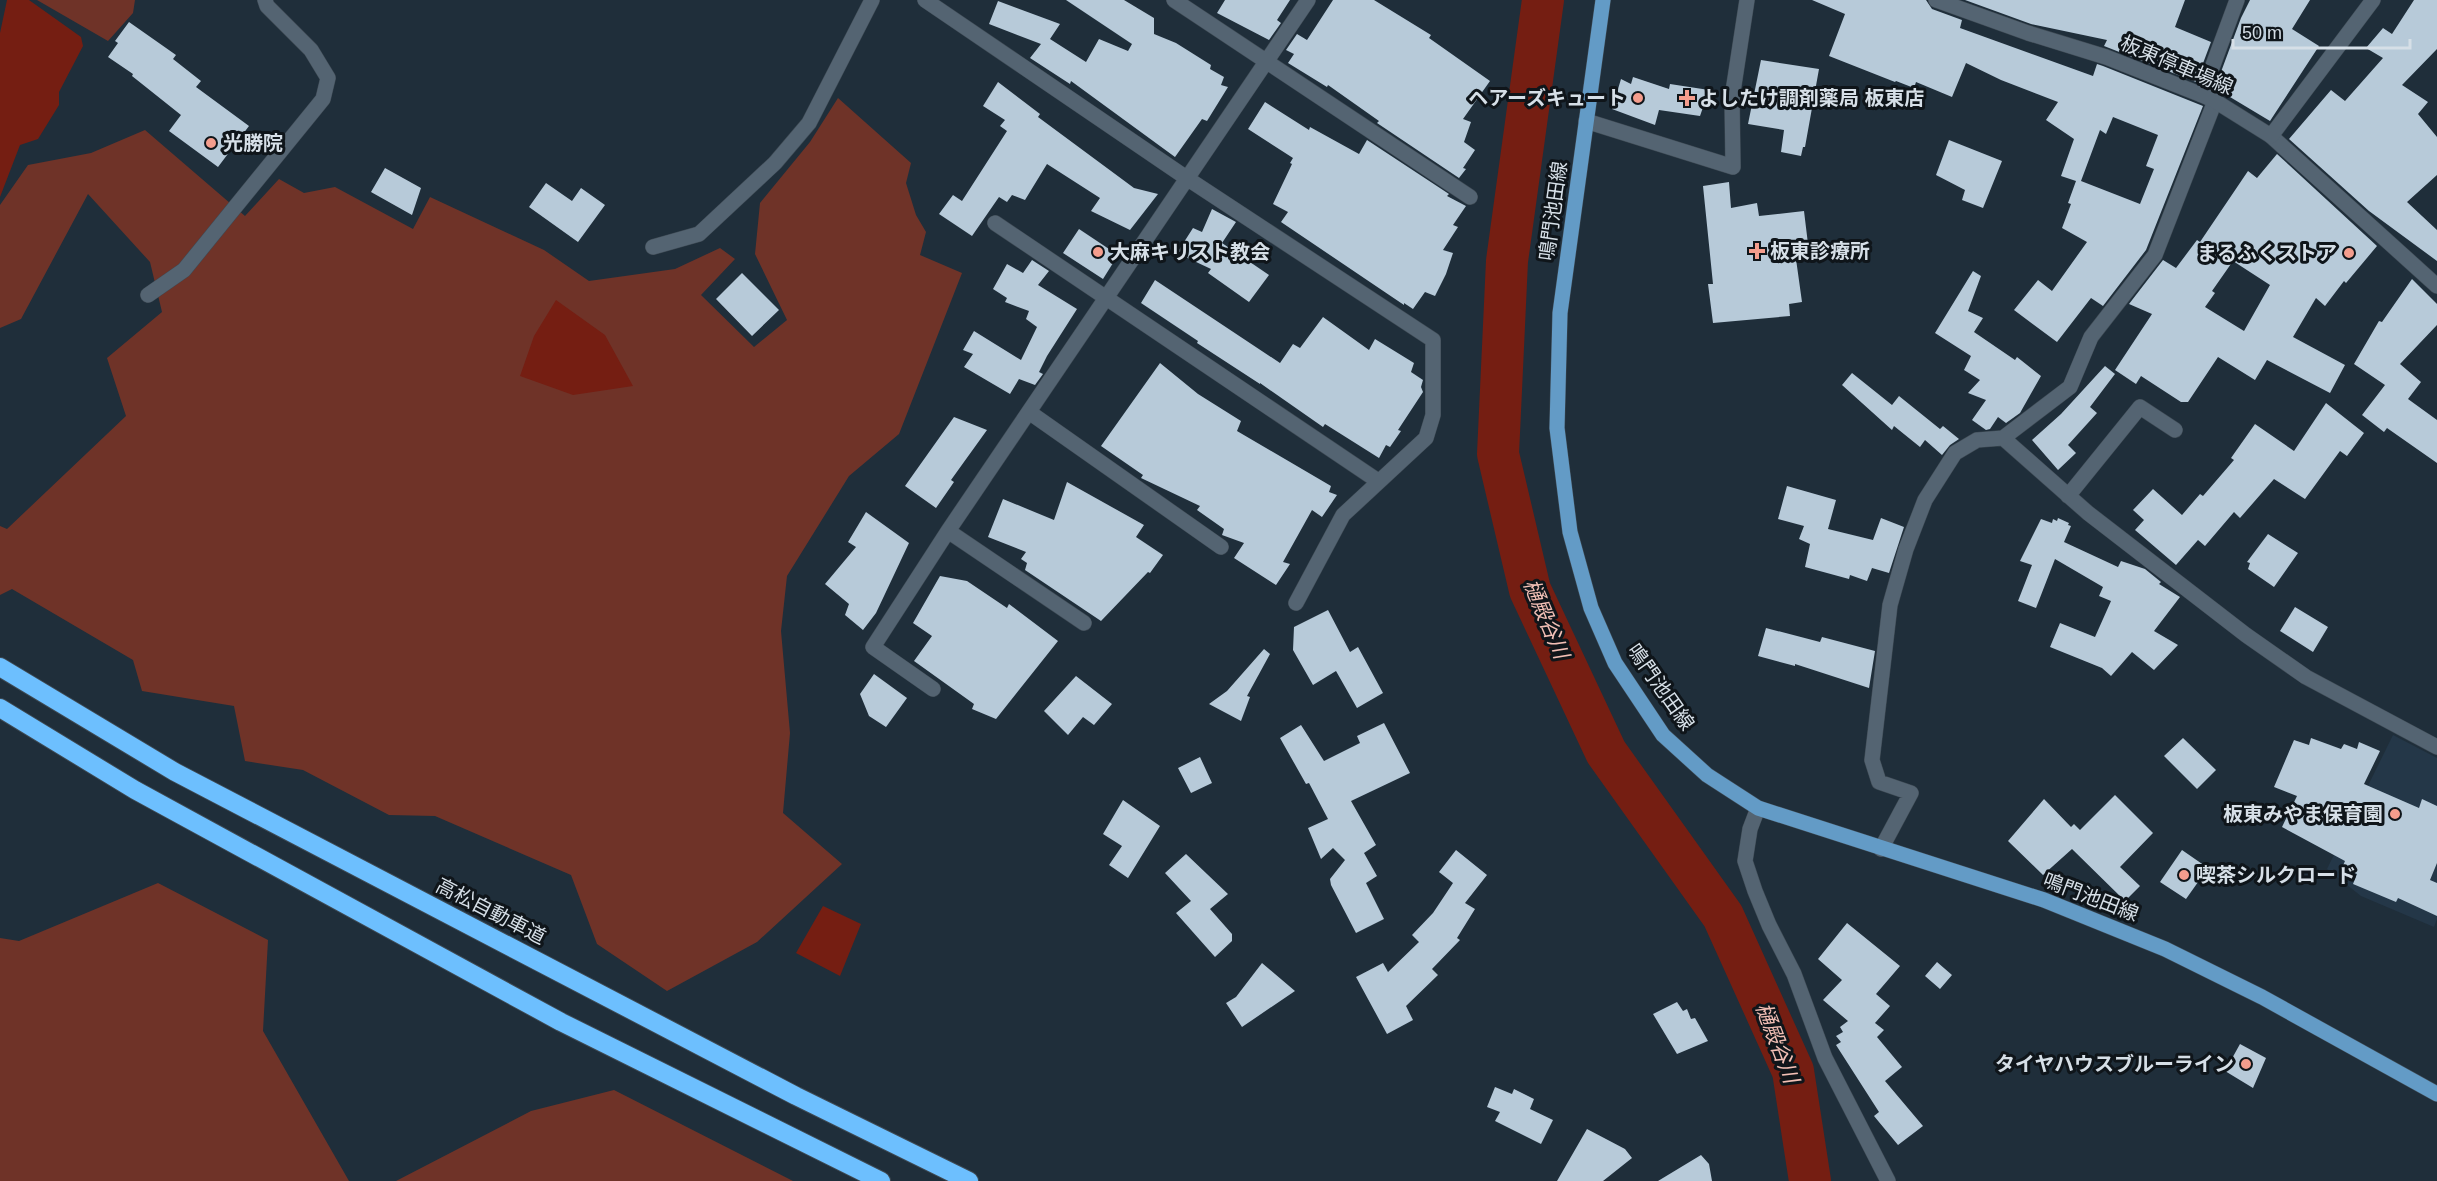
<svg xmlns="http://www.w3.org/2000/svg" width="2437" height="1181" font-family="Helvetica,'Noto Sans JP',sans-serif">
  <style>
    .built { fill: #243748 }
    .green { fill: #6f3328 }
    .water { fill: #751e12 }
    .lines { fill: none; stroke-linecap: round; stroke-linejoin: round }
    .river { stroke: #751e12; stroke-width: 42 }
    .building { fill: #b7cad9; fill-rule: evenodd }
    .minor-casing { stroke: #3e4a54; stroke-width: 16 }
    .tertiary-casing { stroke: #3e4a54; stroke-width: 16 }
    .secondary-casing { stroke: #3e4a54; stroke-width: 16 }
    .primary-casing { stroke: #3e4a54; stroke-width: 16 }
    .motorway-casing { stroke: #3e4a54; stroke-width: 20 }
    .minor { stroke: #546472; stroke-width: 15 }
    .tertiary { stroke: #546472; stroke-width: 15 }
    .secondary { stroke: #546472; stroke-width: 15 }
    .primary { stroke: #639bc6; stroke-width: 15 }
    .motorway { stroke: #6dbffe; stroke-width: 18 }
    .poi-dot { fill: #f49d8d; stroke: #0f151a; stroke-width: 2 }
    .labels { text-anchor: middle; stroke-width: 6; stroke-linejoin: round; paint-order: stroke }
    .street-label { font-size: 20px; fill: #d6dfe7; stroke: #0f151a }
    .poi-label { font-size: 20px; font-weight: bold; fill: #d6dfe7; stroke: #0f151a; text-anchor: start }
    .water-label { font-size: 21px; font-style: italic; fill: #f2bfb5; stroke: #0f151a }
  </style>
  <rect width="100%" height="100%" fill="#1f2e3a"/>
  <!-- built -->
  <path class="built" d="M2393,735L2437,758V919L2434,927L2361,896L2327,869Z"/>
  <!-- green -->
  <path class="green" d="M37,0H135L133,13L108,41Z
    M838,98L911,163L906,183L916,215L926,232L920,255L962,273L899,434L849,476L787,576L781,631L790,733L783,813L842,864L757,942L667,991L597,944L571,875L435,816L389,815L303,770L245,761L234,706L142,691L133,660L12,589L0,595V526L7,529L126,416L107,358L162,312L150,262L88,194L21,319L0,328V205L28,165L91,153L145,130L245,216L279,179L304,193L335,187L413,229L430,197L544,250L589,281L675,269L720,248L735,259L701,295L754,347L787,320L755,254L760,203L810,142Z
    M158,883L268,940L263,1031L349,1181H0V938L19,941Z
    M614,1090L793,1181H396L531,1111Z"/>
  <!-- water -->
  <path class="water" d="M7,0H29L81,37L83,46L59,92V105L38,139L20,145L0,197V33Z
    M556,300L605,335L633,386L573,395L520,376L534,336Z
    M823,906L861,924L840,976L796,953Z"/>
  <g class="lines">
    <!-- river -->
    <path class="river" d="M1543,0L1507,261L1498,454L1530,590L1606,752L1723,916L1793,1071L1810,1181"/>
  </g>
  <!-- building -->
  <path class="building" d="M1066,0H1124L1154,18V34L1176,43L1211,65L1210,69L1224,77L1221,85L1228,87L1207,121L1202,119L1175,157L1071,81L1070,84L1030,58L1041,44L989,24L998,1L1060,24L1050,39L1086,62L1099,39L1128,51L1132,44Z
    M1225,0H1290L1277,20L1281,23L1269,40L1217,13Z
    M1333,0H1374L1431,35L1429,38L1490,81L1463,119L1471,122L1464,142L1475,150L1463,168L1466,169L1459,178L1377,123L1379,121L1328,85L1327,87L1288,63L1294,54L1286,50L1297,34L1307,40Z
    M1812,0H1926L1932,9L1962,20L1960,28L2093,76L2097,64L2103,66L2203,106L2146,250L2103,306L2091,298L2057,342L2014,310L2038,280L2052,291L2087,242L2062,228L2071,204L2068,203L2076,181L2061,176L2074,139L2046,120L2058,102L2001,80L1966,63L1952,97L1916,82L1914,88L1896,81L1895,82L1829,56L1845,14ZM2113,117L2158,135L2146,166L2154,169L2140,204L2081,181L2100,130L2106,134Z
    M1965,0H2185L2175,27L2211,42L2196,82L2104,46L2107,40L2031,24Z
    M2250,0H2310L2292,29L2319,46L2270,121L2215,88L2241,18Z
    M2414,0H2437V49L2402,85L2428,102L2418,114L2437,137V175L2407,202L2437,230V261L2369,211L2289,139L2331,90L2345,101L2383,58L2366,48L2383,28L2392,34Z
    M129,22L176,55L173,59L201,81L196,87L249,126L218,167L169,131L181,115L132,76L133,74L108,57L118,43L115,41Z
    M1761,60L1819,69L1805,147H1803L1801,156L1781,152L1784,130L1748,124Z
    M1633,77L1669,89L1670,84L1709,90L1700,116L1659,110L1655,125L1612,109L1621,79L1631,84Z
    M998,82L1040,114L1038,117L1134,188L1158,194L1130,230L1091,211L1100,198L1047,164L1025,200L1012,195L1007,202L999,197L972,236L939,214L953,195L962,201L1007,131L1000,126L1005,120L983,106Z
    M1265,102L1309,130L1310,127L1359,154L1367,140L1449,194L1447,196L1466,206L1453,225L1458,227L1443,250L1453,253L1446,274L1435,296L1425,292L1413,309L1404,303V305L1281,222L1288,212L1273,204L1292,164L1290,163L1293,158L1248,129Z
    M1949,140L2002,161L1983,208L1962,200L1965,190L1936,175Z
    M2277,154L2377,246L2346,283L2344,281L2325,306L2316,298L2293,337L2345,365L2330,393L2267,360L2255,380L2218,357L2188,402H2181L2141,376L2136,384L2115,370L2152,314L2129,304L2163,260L2176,268L2197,240L2200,242L2248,171L2257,178ZM2233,261L2270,285L2244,331L2205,307L2215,293L2212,291Z
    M385,168L421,188L412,215L371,192Z
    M1729,182L1731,208L1757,203L1759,216L1804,211L1808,244H1803L1805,258L1796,259L1802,302L1789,304L1790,316L1713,323L1708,284H1713L1703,186Z
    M546,183L572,201L581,188L605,205L578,242L529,207Z
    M1212,209L1236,222L1222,243L1269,275L1249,302L1208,273L1211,269L1177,253L1193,228L1202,232Z
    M1079,229L1118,255L1103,279L1063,253Z
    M1032,260L1049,271L1038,285L1077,309L1047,356L1039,372L1043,374L1035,385L1019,379L1010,394L964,367L973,354L963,350L974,331L1021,360L1037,327L1026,319L1029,311L1005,302L1007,298L993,289L1007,264L1023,273Z
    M1973,271L1981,276L1968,311L1983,318L1974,332L2015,360L2017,357L2041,376L2020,413L2006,423L1998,417L1990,429L1986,430L1972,420L1986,400L1968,393L1980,380L1964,370L1971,356L1935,333Z
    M742,273L779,310L752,336L716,299Z
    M2412,279L2437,304V325L2400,364L2421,382L2408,399L2437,420V463L2387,428L2384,432L2362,415L2385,385L2354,364L2379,321L2382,322Z
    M1155,280L1280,363L1293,344L1300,348L1323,317L1369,350L1375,339L1414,363L1411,372L1423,380L1421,387L1423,392L1398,430L1401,431L1390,447L1386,445L1379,458L1325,424L1323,427L1260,383V384L1197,343L1198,341L1141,303Z
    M1160,363L1198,394L1241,421L1237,431L1331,486L1329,492L1337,495L1322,517L1312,510L1283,562L1290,564L1276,585L1234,558L1244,543L1222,535L1224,529L1197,510L1200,506L1141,478L1143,475L1101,446Z
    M2105,366L2115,374L2090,407L2097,413L2068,445L2076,453L2058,470L2032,440L2061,414Z
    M1852,373L1892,405L1899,396L1940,429L1943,426L1959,439L1950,445L1942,455L1925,440L1920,447L1894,426L1892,430L1842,385Z
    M2326,403L2364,433L2347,456L2340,451L2305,499L2274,479L2240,518L2234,512L2205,546L2198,540L2176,565L2135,530L2144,520L2133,510L2153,489L2182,515L2200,494L2203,496L2234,460L2231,458L2255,424L2294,451Z
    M954,417L987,430L951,480L954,482L936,508L905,486Z
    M1067,482L1144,525L1136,537L1163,555L1150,573L1148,572L1101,621L1025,570L1027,563L1021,559L1026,552L988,537L1003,499L1054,520Z
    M1787,486L1836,500L1828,529L1873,540L1881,518L1904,527L1889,573L1872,568L1867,581L1850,575L1849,579L1805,567L1810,544L1799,539L1804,526L1778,519Z
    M866,512L909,543L876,613L863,630L845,615L849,604L825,584L856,547L848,542Z
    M2058,518L2069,523L2068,525L2071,526L2064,542L2118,567L2121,561L2145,569L2161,582L2159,584L2180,597L2154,631L2178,645L2154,670L2132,652L2111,676L2102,668L2050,647L2060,623L2095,637L2111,601L2099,596L2103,587L2055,559L2036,608L2018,601L2032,565L2020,561L2041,519L2052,523L2053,519L2057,521Z
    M2268,534L2298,553L2274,587L2248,569L2250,563L2247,562Z
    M940,576L967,581L1007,608L1009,604L1058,641L996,719L972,709L974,704L914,661L932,636L913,623Z
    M2295,607L2328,627L2313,652L2280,631Z
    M1328,610L1350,652L1358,647L1383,693L1357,708L1336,671L1313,685L1293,650L1294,627Z
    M1766,628L1820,642L1822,637L1875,651L1869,688L1795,664V666L1758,656Z
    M1264,649L1270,654L1247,696L1250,697L1241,721L1209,704L1227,691Z
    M874,674L907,698L886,727L869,716L860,694Z
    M1076,676L1112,704L1094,725L1083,717L1068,735L1044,711Z
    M1384,723L1410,773L1351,801L1376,845L1364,853L1377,876L1366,883L1384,919L1356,933L1331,885L1330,879L1345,860L1333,848L1321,859L1308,828L1328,819L1309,783L1306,784L1280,738L1301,725L1324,761L1360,743L1357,736Z
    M2183,738L2216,770L2197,789L2164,756Z
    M2311,738L2341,749L2344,744L2357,749L2359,742L2380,751L2364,784L2419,808L2422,799L2437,806V863L2430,880L2437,883V916L2398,898L2396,902L2353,884L2357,874L2342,868L2345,861L2282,827L2297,796L2274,787L2294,740L2309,745Z
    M1200,757L1212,783L1191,793L1178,768Z
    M2115,795L2153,833L2120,867L2140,886L2125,901L2072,849L2043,875L2008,841L2044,799L2071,827L2074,824L2080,830Z
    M1123,800L1160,826L1128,878L1109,865L1122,846L1103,834Z
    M1456,850L1487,875L1465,903L1475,909L1457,938L1460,940L1432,969L1438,975L1406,1006L1413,1020L1387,1034L1356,977L1383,963L1388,972L1419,942L1412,935L1433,913L1453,883L1439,872Z
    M2182,850L2208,868L2186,899L2160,882Z
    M1186,854L1228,894L1210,909L1232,934V941L1215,957L1176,913L1191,901L1165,873Z
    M1847,923L1900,966L1876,994L1890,1006L1875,1023L1884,1030L1877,1037L1902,1067L1885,1081L1923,1126L1898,1145L1874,1116L1879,1112L1836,1045L1841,1042L1836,1036L1843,1032L1840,1027L1848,1021L1823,1000L1842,980L1818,959Z
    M1937,962L1952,975L1940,989L1925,976Z
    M1262,963L1295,991L1242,1027L1226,1003L1236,997Z
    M1677,1002L1683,1011L1687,1009L1691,1019L1695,1018L1708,1041L1677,1054L1653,1014Z
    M2240,1044L2266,1058L2253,1088L2225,1071Z
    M1495,1087L1512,1094L1514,1089L1534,1099L1530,1109L1553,1120L1541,1144L1495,1121L1500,1112L1487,1107Z
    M1587,1129L1625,1149L1632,1158L1603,1181H1557Z
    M1701,1155L1709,1164L1712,1181H1658Z"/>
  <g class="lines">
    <defs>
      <path id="minor" d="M925,0L1188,179L1433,340V415L1426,438L1343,515L1296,603
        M1174,0L1470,197
        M2202,95L2237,0
        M1586,121L1733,167L1732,98L1747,0
        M2271,136L2437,286
        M995,223L1378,481
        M653,247L699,234L775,163L809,123L872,0
        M148,295L184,270L323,99L328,78L311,50L267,6L265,0
        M1029,412L1221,547
        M2003,438L2088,513L2246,635L2306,677L2437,747
        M2068,496L2140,407L2175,430
        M948,531L1084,623
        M933,689L873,647L948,531L1308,0
        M1881,849L1911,793L1879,782L1872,760L1890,605L1906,549L1925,500L1955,453L1977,440L2003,438L2070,387L2091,337L2155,255L2215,101"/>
      <path id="tertiary" d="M1758,808L1750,829L1745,861L1755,891L1769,925L1794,974L1825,1058L1888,1181"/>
      <path id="secondary" d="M1936,0L2028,33L2106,57L2202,95L2215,101L2271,136L2373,0"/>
      <path id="primary" d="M1603,0L1560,313L1557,428L1570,532L1591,608L1615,663L1663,735L1707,775L1758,808L2044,900L2165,949L2262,997L2437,1094"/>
      <path id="motorway" d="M0,667L175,772L796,1096L969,1181
        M0,708L135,790L561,1022L881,1181"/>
    </defs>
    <!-- minor casing -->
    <use href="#minor" class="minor-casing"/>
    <!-- tertiary casing -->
    <use href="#tertiary" class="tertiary-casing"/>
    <!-- secondary casing -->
    <use href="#secondary" class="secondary-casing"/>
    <!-- primary casing -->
    <use href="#primary" class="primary-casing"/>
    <!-- motorway casing -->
    <use href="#motorway" class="motorway-casing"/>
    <!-- minor -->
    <use href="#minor" class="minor"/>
    <!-- tertiary -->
    <use href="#tertiary" class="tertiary"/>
    <!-- secondary -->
    <use href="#secondary" class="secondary"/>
    <!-- primary -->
    <use href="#primary" class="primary"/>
    <!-- motorway -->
    <use href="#motorway" class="motorway"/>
  </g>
  <!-- markers -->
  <g class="poi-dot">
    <circle cx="1638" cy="98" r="6"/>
    <path d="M1684 89h6v6h6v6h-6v6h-6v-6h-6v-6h6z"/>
    <circle cx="211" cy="143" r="6"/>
    <path d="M1754 242h6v6h6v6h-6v6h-6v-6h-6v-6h6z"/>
    <circle cx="1098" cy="252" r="6"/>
    <circle cx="2349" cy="253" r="6"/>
    <circle cx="2395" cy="814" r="6"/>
    <circle cx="2184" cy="875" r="6"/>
    <circle cx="2246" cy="1064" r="6"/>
  </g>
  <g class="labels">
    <!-- street labels -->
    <g class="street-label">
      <text transform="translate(2177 65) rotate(23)" y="7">板東停車場線</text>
      <text transform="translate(1553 211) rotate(-82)" y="7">鳴門池田線</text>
      <text transform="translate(1661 687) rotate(55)" y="7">鳴門池田線</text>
      <text transform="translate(2091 897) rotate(21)" y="7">鳴門池田線</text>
      <text transform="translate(491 911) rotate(27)" y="7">高松自動車道</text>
    </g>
    <!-- poi labels -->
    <g class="poi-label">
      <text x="1626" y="105" text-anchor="end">ヘアーズキュート</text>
      <text x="1699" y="105">よしたけ調剤薬局 板東店</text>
      <text x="223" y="150">光勝院</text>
      <text x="1770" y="258">板東診療所</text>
      <text x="1110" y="259">大麻キリスト教会</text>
      <text x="2337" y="260" text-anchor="end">まるふくストア</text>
      <text x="2383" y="821" text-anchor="end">板東みやま保育園</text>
      <text x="2196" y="882">喫茶シルクロード</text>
      <text x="2234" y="1071" text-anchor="end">タイヤハウスブルーライン</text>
    </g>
    <!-- water labels -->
    <g class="water-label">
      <text transform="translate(1546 619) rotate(67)" y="7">樋殿谷川</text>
      <text transform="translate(1777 1043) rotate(69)" y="7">樋殿谷川</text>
    </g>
  </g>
  <!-- scale -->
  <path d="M2233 39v9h177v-9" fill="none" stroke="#d6dfe7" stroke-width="3"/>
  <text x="2242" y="39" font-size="18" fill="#d6dfe7" stroke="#0f151a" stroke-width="4.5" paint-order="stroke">50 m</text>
</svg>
